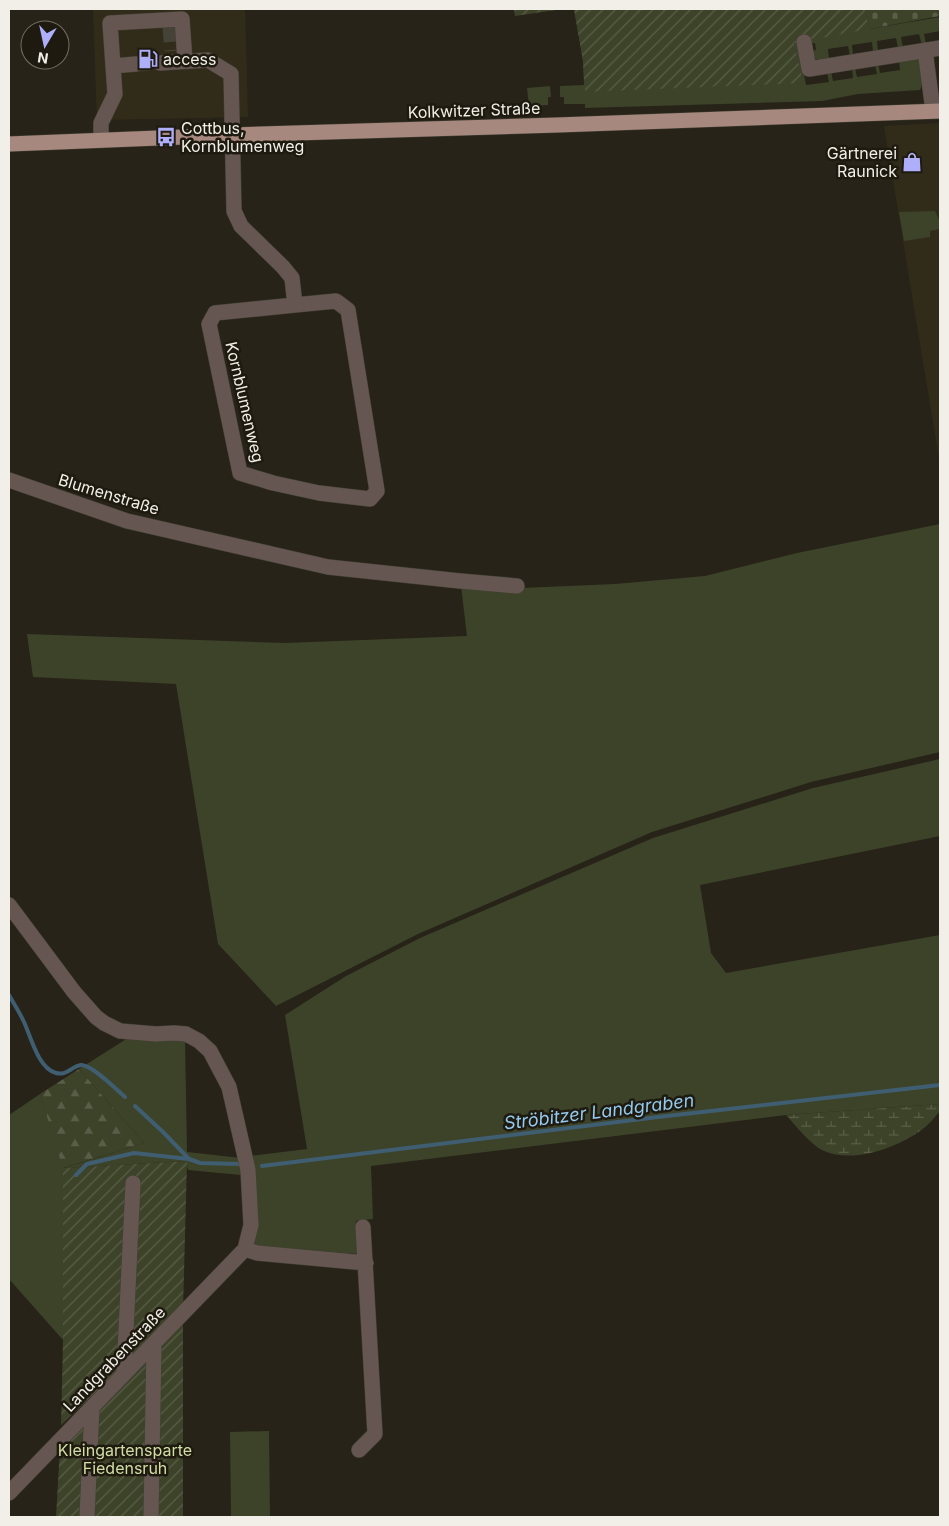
<svg xmlns="http://www.w3.org/2000/svg" width="949" height="1526" font-family="Inter,sans-serif">
  <style>
    .built { fill: #312c1a }
    .grass { fill: #3d4329 }
    .forest { fill: url(#forest-firs) }
    .wetland { fill: url(#wetland-marsh) }
    .cemetery { fill: url(#cemetery-stones) }
    .garden { fill: url(#garden-furrows) }
    .lines { fill: none; stroke-linecap: round; stroke-linejoin: round }
    .stream { stroke: #405e72; stroke-width: 4 }
    .minor-tunnel { stroke: #454237; stroke-width: 15; stroke-dasharray: 15 8; stroke-linecap: butt }
    .minor-casing { stroke: #434035; stroke-width: 16 }
    .major-casing { stroke: #434035; stroke-width: 16 }
    .minor { stroke: #655651; stroke-width: 15 }
    .major { stroke: #a7887e; stroke-width: 15 }
    .labels { text-anchor: middle; stroke-width: 5; stroke-linejoin: round; paint-order: stroke }
    .poi-label { font-size: 16px; fill: #f1efe7; stroke: #1e1a0f; text-anchor: start }
    .street-label { font-size: 16px; fill: #f1efe7; stroke: #1e1a0f }
    .park-label { font-size: 16px; fill: #d1dea4; stroke: #1e1a0f }
    .water-label { font-size: 18px; font-style: italic; fill: #93caef; stroke: #1e1a0f }
  </style>
  <defs>
    <pattern id="forest-firs" width="22" height="20" patternUnits="userSpaceOnUse" patternTransform="scale(1.25)"><rect width="22" height="20" fill="#3d4329"/><path d="M5 1l3.5 6h-7zM16 11l3.5 6h-7z" fill="#5a5e48"/></pattern>
    <pattern id="wetland-marsh" width="20" height="14" patternUnits="userSpaceOnUse" patternTransform="scale(1.25)"><rect width="20" height="14" fill="#3d4329"/><path d="M1 5h8M5 5V1M11 12h8M15 12V8" fill="none" stroke="#5a5e48"/></pattern>
    <pattern id="cemetery-stones" width="16" height="16" patternUnits="userSpaceOnUse" patternTransform="scale(1.25)"><rect width="16" height="16" fill="#3d4329"/><path d="M2 7V4a2 2 0 0 1 4 0v3zM10 15v-3a2 2 0 0 1 4 0v3z" fill="#5a5e48"/></pattern>
    <pattern id="garden-furrows" width="10" height="10" patternUnits="userSpaceOnUse" patternTransform="scale(1.25)"><rect width="10" height="10" fill="#3d4329"/><path d="M-1 1l2-2M0 10L10 0M9 11l2-2" fill="none" stroke="#5a5e48"/></pattern>
  </defs>
  <rect width="100%" height="100%" fill="#272318"/>
  <!-- built -->
  <path class="built" d="M93,9H245L248,117L97,120Z
    M940,123V464L884,126Z"/>
  <!-- grass -->
  <path class="grass" d="M574,9L790,32L798,43L806,85L829,82L827,72L831,71L833,81L853,78L852,68H855L857,77L877,74L875,64L878,63L880,73L900,70L899,60C904,59 914,56 919,59C925,63 923,85 920,90L858,94L822,101L585,108V104H564V97H560V86L584,85L583,61Z
    M865,9L869,29L940,17V31L924,34L926,44L922,45L919,34L901,37L903,48H898L896,38L877,41L878,52H873L872,42L852,45L853,55L850,56L848,46L828,49L829,59L821,60L815,59L812,51L816,50L815,43H811L810,37Z
    M550,86L551,97H548V105L529,106L527,88Z
    M935,211L940,222V229L930,231V237L904,241L899,212Z
    M940,524V752L811,782L652,832L418,934L276,1006L218,944L176,684L33,677L27,634L285,643L467,636L461,586L521,588L615,584L705,576L797,553Z
    M940,759V836L700,885L711,953L726,973L940,935V1104L786,1115L371,1166L373,1219L356,1221L358,1254L254,1247L258,1226L249,1156L307,1149L285,1015L346,976L420,938L653,838L813,788Z
    M131,1036L185,1038L187,1152L241,1158V1175L188,1170L186,1161L64,1168L63,1340L9,1279V1115L40,1094L64,1168L144,1143L79,1069Z
    M269,1431L270,1517H231L230,1432Z"/>
  <!-- forest -->
  <path class="forest" d="M79,1069L144,1143L63,1168L40,1094Z"/>
  <!-- wetland -->
  <path class="wetland" d="M940,1104V1111C935,1117 930,1123 924,1128C900,1147 852,1165 822,1150C808,1142 797,1127 786,1115Z"/>
  <!-- cemetery -->
  <path class="cemetery" d="M865,9H940V16L869,29Z"/>
  <!-- garden -->
  <path class="garden" d="M514,9H563L515,16Z
    M574,9H865L869,29L794,43L803,83L585,92L583,61Z
    M187,1161L183,1310V1517H56L60,1447L176,1316L61,1425L63,1340V1168Z"/>
  <g class="lines">
    <!-- stream -->
    <path class="stream" d="M9,995C14,1004 20,1013 24,1022C31,1037 38,1068 56,1073C67,1076 72,1066 81,1065C91,1064 117,1090 125,1097
      M135,1106L163,1132L189,1159L200,1163L239,1164
      M262,1166L658,1117L940,1085
      M76,1175L87,1164L134,1153L189,1159"/>
    <!-- minor-tunnel -->
    <path class="minor-tunnel" d="M170,27L172,51
      M136,64L160,63"/>
    <defs>
      <path id="minor" d="M804,42L809,69L940,48
        M925,50L933,111
        M160,63L208,60L231,74L234,211L241,226L283,267L292,278L295,305L336,301L348,310L377,491L370,499L319,493L273,483L240,473L209,324L215,313L295,305
        M113,66L110,23L182,19L185,61
        M101,140V123L115,94L113,66L136,64
        M9,480L127,521L328,567L460,581L517,586
        M9,905L74,992L96,1017L104,1023L120,1031L156,1034L174,1033L186,1034L199,1041L210,1051L229,1087L248,1170L251,1225L245,1249L9,1493
        M245,1249L257,1253L366,1263
        M124,1374L133,1183
        M359,1450L375,1434L363,1227
        M87,1517L92,1407
        M151,1517L154,1343"/>
      <path id="major" d="M9,144L233,135L558,125L940,111"/>
    </defs>
    <!-- minor casing -->
    <use href="#minor" class="minor-casing"/>
    <!-- major casing -->
    <use href="#major" class="major-casing"/>
    <!-- minor -->
    <use href="#minor" class="minor"/>
    <!-- major -->
    <use href="#major" class="major"/>
  </g>
  <!-- icons -->
  <defs>
    <symbol id="fuel-bare" viewBox="-9 -9 18 18"><path d="M-5.5-6h7V0h2V4h1.3V-2.5L3-4.5l.8-.8L6-3V5H2.5V1h-1V6h-7ZM-4.2-4.7v3.2H.2V-4.7Z" fill="#adaffb" stroke="#1e1a0f" stroke-width="2.5" paint-order="stroke"/></symbol>
    <symbol id="bus-bare" viewBox="-9 -9 18 18"><path d="M-5-6H5V4H4V6H2V4H-2V6H-4V4H-5ZM-3.5-4V0h7V-4ZM-3.5 1.2v1.5H-2V1.2ZM2 1.2v1.5H3.5V1.2Z" fill="#adaffb" stroke="#1e1a0f" stroke-width="2.5" paint-order="stroke"/></symbol>
    <symbol id="shop-bare" viewBox="-9 -9 18 18"><path d="M-5-2.5h2.3a2.7 3.5 0 0 1 5.4 0H5L5.5 6h-11ZM-1.5-2.5h3a1.5 2.3 0 0 0-3 0Z" fill="#adaffb" stroke="#1e1a0f" stroke-width="2.5" paint-order="stroke"/></symbol>
  </defs>
  <g fill-rule="evenodd">
    <use href="#fuel-bare" x="134" y="45" width="28" height="28"/>
    <use href="#bus-bare" x="152" y="123" width="28" height="28"/>
    <use href="#shop-bare" x="898" y="148" width="28" height="28"/>
  </g>
  <g class="labels">
    <!-- poi labels -->
    <g class="poi-label">
      <text x="163" y="65">access</text>
      <text x="181" y="134">Cottbus,<tspan x="181" dy="18">Kornblumenweg</tspan></text>
      <text x="897" y="159" text-anchor="end">Gärtnerei<tspan x="897" dy="18">Raunick</tspan></text>
    </g>
    <!-- street labels -->
    <g class="street-label">
      <text transform="translate(474 110) rotate(-2)" y="6">Kolkwitzer Straße</text>
      <text transform="translate(245 402) rotate(77)" y="6">Kornblumenweg</text>
      <text transform="translate(109 494) rotate(17)" y="6">Blumenstraße</text>
      <text transform="translate(114 1359) rotate(-46)" y="6">Landgrabenstraße</text>
    </g>
    <!-- park labels -->
    <g class="park-label">
      <text x="125" y="1456">Kleingartensparte<tspan x="125" dy="18">Fiedensruh</tspan></text>
    </g>
    <!-- water labels -->
    <g class="water-label">
      <text transform="translate(599 1112) rotate(-7)" y="6">Ströbitzer Landgraben</text>
    </g>
  </g>
  <!-- border -->
  <rect width="949" height="1526" fill="none" stroke="#f1efe7" stroke-width="20"/>
  <!-- north arrow -->
  <g transform="translate(45 45) rotate(189)"><circle r="24" fill="#1e1a0f" stroke="#726f65"/>
  <path d="M0-4L9 19L0 12L-9 19Z" fill="#adaffb"/>
  <text y="-8" font-size="14" font-weight="bold" text-anchor="middle" fill="#f1efe7">N</text>
  </g>
</svg>
